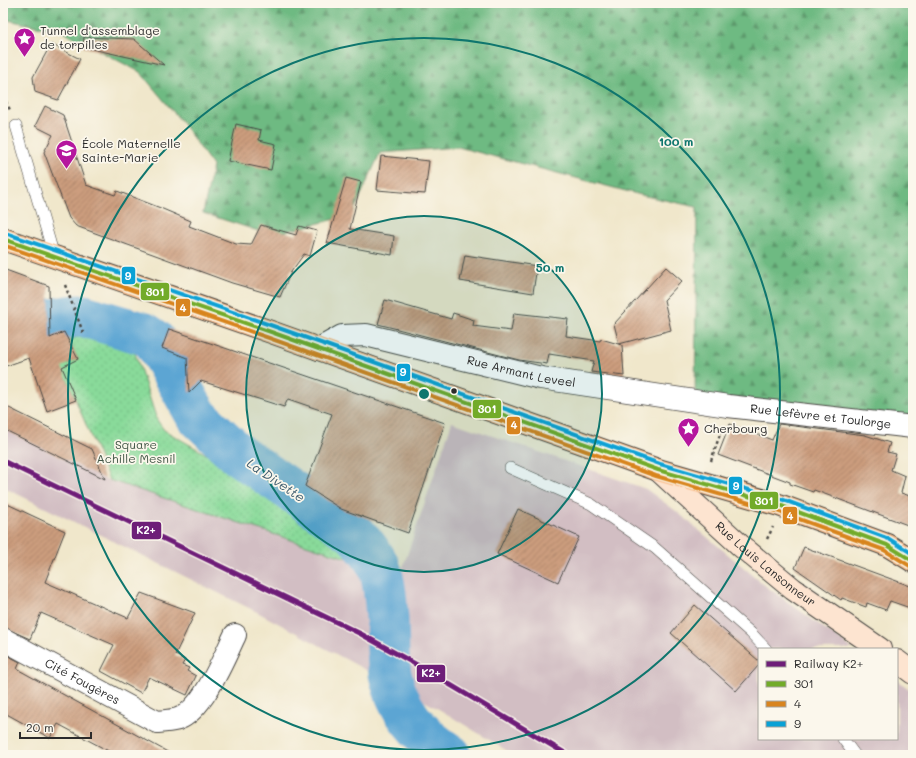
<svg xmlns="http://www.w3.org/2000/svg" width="916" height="758" font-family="Mali,sans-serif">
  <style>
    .industrial { fill: #d2bec3 }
    .forest { fill: url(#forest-firs); stroke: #4c7256 }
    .park { fill: url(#park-dots); stroke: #5a8262 }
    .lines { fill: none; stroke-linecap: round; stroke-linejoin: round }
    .river { stroke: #5ba5d3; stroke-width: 43 }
    .building { fill: url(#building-hatch) }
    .service-casing { stroke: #494743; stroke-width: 12 }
    .minor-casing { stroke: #494743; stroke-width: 24 }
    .secondary-casing { stroke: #494743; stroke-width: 24 }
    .primary-casing { stroke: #494743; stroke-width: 24 }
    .path { stroke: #494743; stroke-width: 2.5; stroke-dasharray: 3 3; stroke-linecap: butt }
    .service { stroke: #fff; stroke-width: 11 }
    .minor { stroke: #fff; stroke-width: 22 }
    .secondary { stroke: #fde4d0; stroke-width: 22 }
    .primary { stroke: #f9bc8a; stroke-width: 22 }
    .bus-1-casing { stroke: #fbf7ec; stroke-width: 7 }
    .bus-2-casing { stroke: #fbf7ec; stroke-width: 7 }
    .bus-3-casing { stroke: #fbf7ec; stroke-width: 7 }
    .bus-1 { stroke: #72ab29; stroke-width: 4 }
    .bus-2 { stroke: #d8841e; stroke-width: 4 }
    .bus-3 { stroke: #09a1d5; stroke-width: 4 }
    .rail-1-casing { stroke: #fbf7ec; stroke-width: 8 }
    .rail-1 { stroke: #6e1e78; stroke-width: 5 }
    .ring { fill: none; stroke: #0f766e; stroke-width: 2 }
    .bus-dot { fill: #2b2b2b; stroke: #fbf7ec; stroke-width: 1.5 }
    .labels { text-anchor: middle; stroke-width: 3.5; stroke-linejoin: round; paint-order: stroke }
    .poi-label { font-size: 12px; fill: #2b2b2b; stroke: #fbf7ec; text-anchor: start }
    .street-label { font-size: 12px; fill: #2b2b2b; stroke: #fbf7ec }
    .park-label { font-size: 12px; fill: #425747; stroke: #fbf7ec }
    .water-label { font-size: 13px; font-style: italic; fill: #3e5c6e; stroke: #fbf7ec }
    .centre { fill: #0f766e; stroke: #fbf7ec; stroke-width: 2 }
    .ring-label { font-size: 12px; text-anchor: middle; font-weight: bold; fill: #0f766e; stroke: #fbf7ec; stroke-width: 3.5; stroke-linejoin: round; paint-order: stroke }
    .line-badge { stroke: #fbf7ec; stroke-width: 1.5 }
    .badge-label { font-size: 11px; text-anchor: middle; font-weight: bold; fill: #fff }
  </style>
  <defs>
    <pattern id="forest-firs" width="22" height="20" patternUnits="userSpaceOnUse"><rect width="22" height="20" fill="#6eba82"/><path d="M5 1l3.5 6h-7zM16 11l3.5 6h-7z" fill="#5b976b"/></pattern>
    <pattern id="park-dots" width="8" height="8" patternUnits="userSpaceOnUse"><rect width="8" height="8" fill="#89da9a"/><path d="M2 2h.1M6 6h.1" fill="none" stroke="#76bb85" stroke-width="1.8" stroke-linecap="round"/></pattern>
    <pattern id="building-hatch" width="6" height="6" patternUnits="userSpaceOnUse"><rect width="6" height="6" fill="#cc9d7e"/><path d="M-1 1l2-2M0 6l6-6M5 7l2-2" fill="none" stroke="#a68067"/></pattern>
  </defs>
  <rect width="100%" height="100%" fill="#fbf7ec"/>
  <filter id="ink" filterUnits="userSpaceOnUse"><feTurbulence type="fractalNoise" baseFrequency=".025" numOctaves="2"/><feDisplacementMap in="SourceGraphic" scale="8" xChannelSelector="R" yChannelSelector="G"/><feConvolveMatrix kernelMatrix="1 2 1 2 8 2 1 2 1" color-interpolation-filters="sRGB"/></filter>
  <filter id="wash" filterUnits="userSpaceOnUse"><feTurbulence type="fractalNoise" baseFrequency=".012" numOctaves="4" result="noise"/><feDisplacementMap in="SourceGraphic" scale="16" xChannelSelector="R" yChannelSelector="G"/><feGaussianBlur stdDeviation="0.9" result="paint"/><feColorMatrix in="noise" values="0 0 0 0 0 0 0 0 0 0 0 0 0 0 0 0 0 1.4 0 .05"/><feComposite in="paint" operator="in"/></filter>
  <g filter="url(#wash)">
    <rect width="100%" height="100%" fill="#f0e7cb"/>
    <!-- industrial -->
    <path class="industrial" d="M452,422L646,489L676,511L767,587L853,649H759V739H897V680L913,692V755H514L437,708L257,612L3,487V429L105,479L211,512L343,557L403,567Z"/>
    <!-- forest -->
    <path class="forest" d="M3,3H913V427L695,401L697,207L641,195L458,147L380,153L352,215L271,235L203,213L213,166L181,121L140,72L61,31L3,19Z"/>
    <!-- park -->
    <path class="park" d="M94,334C110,338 123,342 135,353L157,420L164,430L344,533L362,553L365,560L343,557L109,480L67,379L58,368L78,359L68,340L84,335Z"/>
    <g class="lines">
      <!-- river -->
      <path class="river" d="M3,337C29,328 56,315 84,316L145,334L154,340L197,416L239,455L354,533C363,543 373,554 379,567C385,583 386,602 387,619C388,636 387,656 390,674C397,709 420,736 450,755"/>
    </g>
    <g id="blocks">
      <!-- building -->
      <path class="building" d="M84,37L134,39L164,65L83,47Z
        M51,44L80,59L58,100L35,92L33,77Z
        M45,106L63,115L86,185L115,195L117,191L158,207L191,221L189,226L236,244L251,245L261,225L296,235L299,226L317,231L310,256L304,254L291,272L280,297L232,283L76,226L69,218L44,152L53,135L35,126Z
        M236,124L261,130L259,140L276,144L271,170L228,161Z
        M381,156L429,161L425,194L377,190Z
        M346,178L361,182L350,229L394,236L392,255L327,243Z
        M465,255L537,266L533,293L460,281Z
        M666,267L682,281L664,300L671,330L619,344L614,324Z
        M3,269L49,286L50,338L64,332L78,359L62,367L76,400L47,411L29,358L3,367Z
        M385,300L451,319L453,313L474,320L473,326L511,331L514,313L568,319L566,336L600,341L601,339L622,345L624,376L591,372L594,361L549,354L547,364L519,360L378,324Z
        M169,329L445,423L408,533L341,509L305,486L332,414L288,399L284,407L201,381L189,393L187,358L162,348Z
        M3,405L92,449L105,479L3,429Z
        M730,424L772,440L779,424L865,435L890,443L887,452L896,454L891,470L905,476L901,493L913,497V527L814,490L813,492L790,484V482L718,455Z
        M3,502L65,531L45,582L128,618L141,593L195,613L175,655L185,660L182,665L189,668L187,671L196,676L187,695L149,677L141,693L101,671L114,645L41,613L30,639L3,627Z
        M518,509L579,537L558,582L497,554Z
        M804,547L913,587V609L890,601L886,610L867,603L866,607L842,598L841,600L795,568Z
        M695,605L759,661V665L736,691L671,633Z
        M3,653L20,662L17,669L173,755H116L58,724L50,738L3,712Z"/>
    </g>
  </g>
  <g filter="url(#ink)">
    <use href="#blocks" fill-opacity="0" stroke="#494743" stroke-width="1"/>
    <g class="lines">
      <defs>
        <path id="service" d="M16,126L54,256
          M510,468L591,504L655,548L751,633L766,649
          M843,739L855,755"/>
        <g id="minor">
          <path id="s1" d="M319,349L342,336L366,335L541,378L728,406L913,427"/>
          <path id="s2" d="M3,639L157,722C164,721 172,721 178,719C203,710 224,658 235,635"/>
        </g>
        <g id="secondary">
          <path id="s3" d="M658,470L741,546L793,589L880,649"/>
          <path d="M897,661L913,673"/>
        </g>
        <path id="primary" d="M3,239L271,332L658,470L779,505L887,545L913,561"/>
      </defs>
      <!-- service casing -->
      <use href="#service" class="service-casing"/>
      <!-- minor casing -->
      <use href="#minor" class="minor-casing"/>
      <!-- secondary casing -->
      <use href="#secondary" class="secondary-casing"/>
      <!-- primary casing -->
      <use href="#primary" class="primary-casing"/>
      <!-- path -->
      <path class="path" d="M3,96L10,110
        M65,285L84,335
        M711,461L722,428
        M767,539L773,527"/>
      <!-- service -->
      <use href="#service" class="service"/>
      <!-- minor -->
      <use href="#minor" class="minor"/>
      <!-- secondary -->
      <use href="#secondary" class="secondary"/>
      <!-- primary -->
      <use href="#primary" class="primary"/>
      <defs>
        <path id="bus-1" d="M3,239L271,332L658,470L779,505L887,545L913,561"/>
        <path id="bus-2" d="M3,245L269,338L656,476L777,511L884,550L910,566"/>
        <path id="bus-3" d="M5,233L273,326L660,464L781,499L889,539L913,554"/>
      </defs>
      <!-- bus-1 casing -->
      <use href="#bus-1" class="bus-1-casing"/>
      <!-- bus-2 casing -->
      <use href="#bus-2" class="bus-2-casing"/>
      <!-- bus-3 casing -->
      <use href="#bus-3" class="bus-3-casing"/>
      <!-- bus-1 -->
      <use href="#bus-1" class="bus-1"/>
      <!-- bus-2 -->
      <use href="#bus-2" class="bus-2"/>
      <!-- bus-3 -->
      <use href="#bus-3" class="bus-3"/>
      <defs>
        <path id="rail-1" d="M3,461L361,634L417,665L568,755"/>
      </defs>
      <!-- rail-1 casing -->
      <use href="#rail-1" class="rail-1-casing"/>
      <!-- rail-1 -->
      <use href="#rail-1" class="rail-1"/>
    </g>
  </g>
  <!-- distance rings -->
  <circle cx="424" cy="394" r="178" fill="#0f766e" fill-opacity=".12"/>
  <g class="ring">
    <circle cx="424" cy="394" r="178"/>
    <circle cx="424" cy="394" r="356"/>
  </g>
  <!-- icons -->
  <defs>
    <symbol id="sight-pin" viewBox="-11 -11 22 30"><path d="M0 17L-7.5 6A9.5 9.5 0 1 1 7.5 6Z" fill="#b5179e" stroke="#fbf7ec"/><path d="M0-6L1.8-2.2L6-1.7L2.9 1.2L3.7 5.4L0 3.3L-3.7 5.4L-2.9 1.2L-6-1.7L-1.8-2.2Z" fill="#fff"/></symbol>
    <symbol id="school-pin" viewBox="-11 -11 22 30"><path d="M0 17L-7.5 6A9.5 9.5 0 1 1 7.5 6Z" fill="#b5179e" stroke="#fbf7ec"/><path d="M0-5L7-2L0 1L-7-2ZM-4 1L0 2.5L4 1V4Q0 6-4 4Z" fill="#fff"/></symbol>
  </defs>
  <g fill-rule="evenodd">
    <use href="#sight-pin" x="12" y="26" width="25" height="34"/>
    <use href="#school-pin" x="54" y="138" width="25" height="34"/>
    <use href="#sight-pin" x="676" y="416" width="25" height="34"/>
  </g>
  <!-- markers -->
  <circle class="bus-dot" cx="454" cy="391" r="3.5"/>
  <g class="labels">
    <!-- poi labels -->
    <g class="poi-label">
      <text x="40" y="35">Tunnel d'assemblage<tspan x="40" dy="14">de torpilles</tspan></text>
      <text x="82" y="148">École Maternelle<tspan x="82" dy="14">Sainte-Marie</tspan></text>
      <text x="704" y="433">Cherbourg</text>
    </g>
    <!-- street labels -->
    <g class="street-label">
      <text dy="4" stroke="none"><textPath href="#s1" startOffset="210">Rue Armant Leveel</textPath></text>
      <text dy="4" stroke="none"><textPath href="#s1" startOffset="513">Rue Lefèvre et Toulorge</textPath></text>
      <text dy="4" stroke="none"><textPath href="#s3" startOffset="143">Rue Louis Lansonneur</textPath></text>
      <text dy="4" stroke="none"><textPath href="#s2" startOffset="90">Cité Fougères</textPath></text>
    </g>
    <!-- park labels -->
    <g class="park-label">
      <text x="136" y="449">Square<tspan x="136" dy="14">Achille Mesnil</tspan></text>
    </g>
    <!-- water labels -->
    <g class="water-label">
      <text transform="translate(276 480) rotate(34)" y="5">La Divette</text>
    </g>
  </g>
  <circle cx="424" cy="394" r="6" class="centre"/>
  <g class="ring-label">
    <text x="676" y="146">100 m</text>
    <text x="550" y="272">50 m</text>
  </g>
  <g class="line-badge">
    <rect x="121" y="266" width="15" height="19" rx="4" fill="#09a1d5"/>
    <rect x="140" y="282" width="30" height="19" rx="4" fill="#72ab29"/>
    <rect x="175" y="298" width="16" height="19" rx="4" fill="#d8841e"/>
    <rect x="396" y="363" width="15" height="19" rx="4" fill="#09a1d5"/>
    <rect x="472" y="399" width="30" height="20" rx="4" fill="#72ab29"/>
    <rect x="506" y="416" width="15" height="19" rx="4" fill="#d8841e"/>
    <rect x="728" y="476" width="15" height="19" rx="4" fill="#09a1d5"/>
    <rect x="749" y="491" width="30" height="19" rx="4" fill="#72ab29"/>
    <rect x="782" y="506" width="16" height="19" rx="4" fill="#d8841e"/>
    <rect x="131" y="521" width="31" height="19" rx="4" fill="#6e1e78"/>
    <rect x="416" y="664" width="30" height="19" rx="4" fill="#6e1e78"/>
  </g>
  <g class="badge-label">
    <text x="128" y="280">9</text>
    <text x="155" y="296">301</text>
    <text x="183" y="312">4</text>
    <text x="403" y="376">9</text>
    <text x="487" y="413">301</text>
    <text x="514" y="429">4</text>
    <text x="736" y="490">9</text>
    <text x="764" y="505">301</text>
    <text x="790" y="520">4</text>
    <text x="146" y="534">K2+</text>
    <text x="431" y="677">K2+</text>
  </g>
  <!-- margin -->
  <rect width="916" height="758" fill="none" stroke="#fbf7ec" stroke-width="16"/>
  <!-- legend -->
  <rect x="758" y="648" width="140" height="92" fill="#fbf7ec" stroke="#a8a59f"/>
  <rect x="766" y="661" width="20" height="6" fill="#6e1e78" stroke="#a8a59f"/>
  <text x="794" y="668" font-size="12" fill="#2b2b2b">Railway K2+</text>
  <rect x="766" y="681" width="20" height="6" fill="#72ab29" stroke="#a8a59f"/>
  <text x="794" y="688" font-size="12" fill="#2b2b2b">301</text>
  <rect x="766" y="701" width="20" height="6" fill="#d8841e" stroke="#a8a59f"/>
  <text x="794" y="708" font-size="12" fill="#2b2b2b">4</text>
  <rect x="766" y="721" width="20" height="6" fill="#09a1d5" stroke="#a8a59f"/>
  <text x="794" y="728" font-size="12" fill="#2b2b2b">9</text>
  <!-- scale -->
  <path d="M20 732v6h71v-6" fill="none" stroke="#2b2b2b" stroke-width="2"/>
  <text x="26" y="732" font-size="12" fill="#2b2b2b" stroke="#fbf7ec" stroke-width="3" paint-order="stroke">20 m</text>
</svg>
